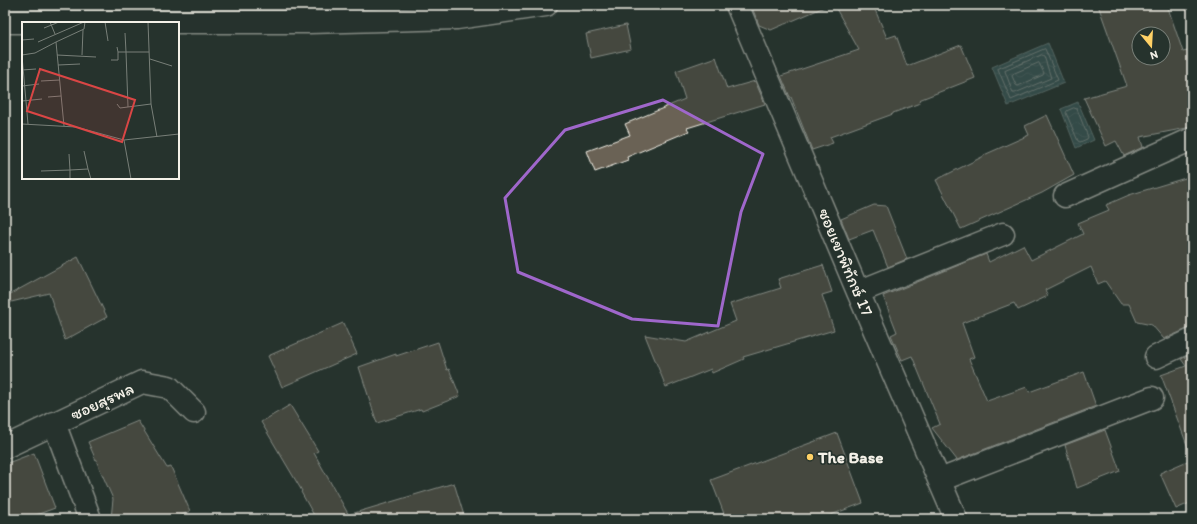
<svg xmlns="http://www.w3.org/2000/svg" width="1197" height="524" font-family="Itim,'Playpen Sans Thai',sans-serif">
  <style>
    .water { fill: url(#water-waves); stroke: #8a9f9b }
    .lines { fill: none; stroke-linecap: round; stroke-linejoin: round }
    .shore { stroke: #aebab5; stroke-width: 1 }
    .building { fill: #6b6254; stroke: #f4f1e8; fill-rule: evenodd }
    .minor-casing { stroke: #f4f1e8; stroke-width: 25 }
    .minor { stroke: #26332d; stroke-width: 22 }
    .marked { fill: none; stroke: #9f67cb; stroke-width: 3; stroke-linejoin: round }
    .poi-dot { fill: #ffd166; stroke: #26332d; stroke-width: 1.5 }
    .labels { text-anchor: middle; stroke-width: 3.5; stroke-linejoin: round; paint-order: stroke }
    .street-label { font-size: 17px; fill: #f4f1e8; stroke: #26332d }
    .poi-label { font-size: 17px; font-weight: bold; fill: #f4f1e8; stroke: #26332d; text-anchor: start }
    .inset-road { fill: none; stroke: #787f78; stroke-width: 1 }
    .view { fill: #da4645; fill-opacity: 0.15; stroke: #da4645; stroke-width: 2 }
    .inset-edge { fill: none; stroke: #f4f1e8; stroke-width: 2 }
  </style>
  <defs>
    <pattern id="water-waves" width="16" height="10" patternUnits="userSpaceOnUse"><rect width="16" height="10" fill="#446868"/><path d="M0 5q4-4 8 0t8 0" fill="none" stroke="#607e7e"/></pattern>
  </defs>
  <rect width="100%" height="100%" fill="#26332d"/>
  <filter id="ink" filterUnits="userSpaceOnUse"><feTurbulence type="fractalNoise" baseFrequency=".025" numOctaves="2"/><feDisplacementMap in="SourceGraphic" scale="8" xChannelSelector="R" yChannelSelector="G"/><feConvolveMatrix kernelMatrix="1 2 1 2 8 2 1 2 1" color-interpolation-filters="sRGB"/></filter>
  <g filter="url(#ink)">
    <!-- water -->
    <path class="water" d="M1048,43L1064,83L1008,106L992,67Z
      M1078,102L1094,140L1076,148L1061,109Z"/>
    <g class="lines">
      <!-- shore -->
      <path class="shore" d="M1045,49L1058,80L1011,100L998,69Z
        M1042,55L1044,56L1051,78L1015,93H1013L1005,71Z
        M1039,63L1044,73L1043,75L1018,86L1016,85L1012,76L1013,74Z
        M1074,108L1077,109L1088,137L1087,139L1080,142L1078,141L1066,113L1067,111Z"/>
    </g>
    <!-- building -->
    <path class="building" d="M751,5H829L771,30L759,25Z
      M834,5H873L887,38L896,35L907,66L961,45L975,78L919,100L920,103L893,113V114L830,137L833,143L812,150L791,97H790L781,76L859,50Z
      M1098,5H1167L1183,52L1192,50V127L1140,137L1143,147L1124,156L1116,141L1106,146L1084,98L1127,86ZM1139,34H1163V58H1139Z
      M626,25L631,49L591,58L586,34Z
      M716,57L727,89L755,81L765,104L687,128L689,131L627,157L628,160L595,172L587,151L630,135L625,124L685,99L676,71Z
      M1047,115L1074,175L1042,193L961,229L936,180L984,156V155L1029,135L1025,126Z
      M1192,176V328L1187,329L1164,339L1152,325L1137,322L1129,304H1121L1105,281L1098,284L1091,267L1045,290L1048,296L1018,310L1014,303L962,323L974,357L969,359L987,401L1027,387L1029,392L1084,372L1096,406L957,460L932,428L940,424L912,356L902,360L891,335L897,332L883,296L986,254L989,262L1023,245L1031,260L1083,234L1078,223L1109,210L1106,205L1129,195Z
      M874,205L886,206L907,259L888,267L873,230L849,239L841,219Z
      M78,257L107,317L65,340L49,293L7,303L5,297Z
      M823,265L832,292L822,295L834,330L743,357L744,359L712,373L711,369L666,387L645,335L686,342L736,321L730,304L781,288L778,279Z
      M343,323L357,354L282,387L268,356Z
      M438,342L447,370L449,369L460,396L422,411L421,409L377,423L359,367L396,354V356Z
      M1192,354V453H1190L1161,375L1186,366L1181,359Z
      M290,405L318,451L314,453L351,519H316L301,492L302,491L261,422Z
      M138,421L167,468L171,467L190,511L174,519H111L113,499L88,442Z
      M1105,430L1120,471L1077,488L1065,445Z
      M837,433L863,503L820,519H726L711,480Z
      M34,453L55,508L25,519H5V464Z
      M1192,459V502L1176,509L1160,473Z
      M454,483L465,519H352L351,514Z"/>
    <g class="lines">
      <defs>
        <path id="minor" d="M737,5L858,292L956,519
          M5,22H309L457,18L546,5
          M1065,196L1192,139
          M858,292L1003,234
          M1156,357L1192,340
          M54,423L90,519
          M5,447L142,382L169,387L194,412
          M940,480L1152,398"/>
      </defs>
      <!-- minor casing -->
      <use href="#minor" class="minor-casing"/>
      <!-- minor -->
      <use href="#minor" class="minor"/>
    </g>
  </g>
  <!-- marked area -->
  <path d="M0 0H1197V524H0ZM663,100L763,154L741,212L718,326L632,319L518,272L505,198L565,130Z" fill="#26332d" fill-opacity=".55" fill-rule="evenodd"/>
  <path class="marked" d="M663,100L763,154L741,212L718,326L632,319L518,272L505,198L565,130Z"/>
  <!-- markers -->
  <circle class="poi-dot" cx="810" cy="457" r="4"/>
  <g class="labels">
    <!-- street labels -->
    <g class="street-label">
      <text transform="translate(846 262) rotate(67)" y="6">ซอยเขาพิทักษ์ 17</text>
      <text transform="translate(102 401) rotate(-25)" y="6">ซอยสุรพล</text>
    </g>
    <!-- poi labels -->
    <g class="poi-label">
      <text x="818" y="463">The Base</text>
    </g>
  </g>
  <!-- overview -->
  <g transform="translate(22 22)">
    <rect width="157" height="157" fill="#26332d"/>
    <path class="inset-road" d="M28,0L33,12M83,0L86,19M126,0L129,82L135,115M22,6L37,0M0,18L12,17M16,20L62,0M95,25L96,30H104L103,11M0,33L13,31L34,20M35,33L74,35M60,33L61,8M0,34L6,102M128,37L150,44M89,38H96V30M36,43L58,42M0,48L14,47M19,59L38,58M0,64L17,62M26,75L39,74M0,79L20,77M95,82L98,86L129,82M106,85L104,30H127M0,102L54,105L102,118L157,112M42,104L34,20L62,7L63,0M102,118L109,157M62,129L66,147M19,149L48,148L47,132M48,157V148L66,147L69,157"/>
    <path class="view" d="M18,47L113,78L100,120L5,89Z"/>
    <rect width="157" height="157" class="inset-edge"/>
  </g>
  <!-- margin -->
  <rect width="1197" height="524" fill="none" stroke="#26332d" stroke-width="20"/>
  <rect x="10" y="10" width="1177" height="504" fill="none" stroke="#f4f1e8" stroke-width="1.5" filter="url(#ink)"/>
  <!-- north arrow -->
  <g transform="translate(1151 46) rotate(162)"><circle r="19" fill="#26332d" stroke="#787f78"/>
  <path d="M0-3L7 15L0 10L-7 15Z" fill="#ffd166"/>
  <text y="-6" font-size="11" font-weight="bold" text-anchor="middle" fill="#f4f1e8">N</text>
  </g>
</svg>
